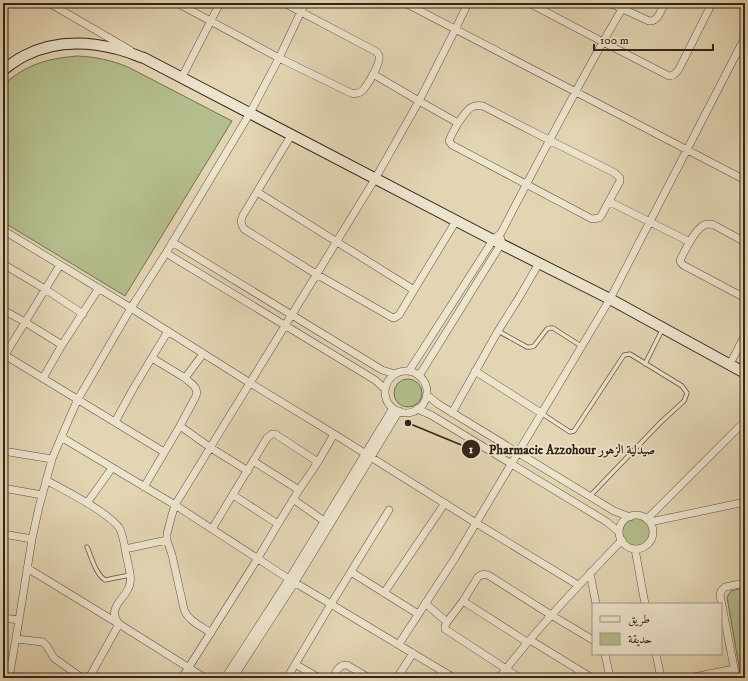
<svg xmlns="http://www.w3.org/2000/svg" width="748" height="681" font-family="'IM FELL DW Pica',Amiri,serif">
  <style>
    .green { fill: #b4bd8c; stroke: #727152 }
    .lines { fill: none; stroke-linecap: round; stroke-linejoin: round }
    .lane-casing { stroke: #5e513e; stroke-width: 5 }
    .street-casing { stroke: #5e513e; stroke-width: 8 }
    .secondary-casing { stroke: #312517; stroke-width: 12 }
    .lane { stroke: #ede4ce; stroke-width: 3.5 }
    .street { stroke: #ede4ce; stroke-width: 7 }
    .secondary { stroke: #ede4ce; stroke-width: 10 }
    .leader { fill: none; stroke: #312517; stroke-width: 1.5 }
    .callout-dot { fill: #312517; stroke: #ede4ce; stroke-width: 1.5 }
    .mark-label { font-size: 12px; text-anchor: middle; font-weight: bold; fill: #fff }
    .callout-label { font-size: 13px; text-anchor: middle; font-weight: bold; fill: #312517; stroke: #ede4ce; stroke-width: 3.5; stroke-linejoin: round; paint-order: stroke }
  </style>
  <rect width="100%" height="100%" fill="#e3d5b3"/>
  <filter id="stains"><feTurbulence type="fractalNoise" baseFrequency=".005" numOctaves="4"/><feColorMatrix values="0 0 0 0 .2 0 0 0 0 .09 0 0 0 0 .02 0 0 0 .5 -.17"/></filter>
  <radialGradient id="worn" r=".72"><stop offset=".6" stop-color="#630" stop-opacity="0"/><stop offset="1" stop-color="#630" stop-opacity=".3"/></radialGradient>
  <!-- green -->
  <path class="green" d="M77,56C97,57 110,60 128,67L232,121L125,296L3,222V85C27,64 46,59 77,56Z
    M394 393a14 14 0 1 1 28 0a14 14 0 1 1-28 0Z
    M622 533a15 15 0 1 1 30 0a15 15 0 1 1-30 0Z
    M745,588V678H741L727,597L731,591Z"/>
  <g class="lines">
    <defs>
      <path id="lane" d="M498,331L527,347H531L534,346L547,329L550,328H553L581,346
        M645,364L663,328
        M541,413L570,432L574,431L624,355L630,354L682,386L687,393L684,401L661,422L590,496
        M87,547C92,558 95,573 105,580L130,575"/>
      <path id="street" d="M49,3L130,50
        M177,3L279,58L351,93C355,94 360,93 363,90C368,84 381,63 379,56C378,53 377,52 375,51L284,3
        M405,3L745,180
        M529,3L603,42L669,76C674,76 676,73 679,69L712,3
        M610,3L649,21C658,22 661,10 665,3
        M373,74L419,101L458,123L451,136L449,141L452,145L592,219L599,218L601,216L620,181V178L615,173L549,140L483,106C469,103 466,113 458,123
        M182,77L220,3
        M292,134L243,215C240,221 241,224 244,229L316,274L393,318H394L399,315L414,290
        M257,192L414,290L456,221
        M610,202L690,242
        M3,230L131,308L250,383L334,434L476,523L578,585
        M172,242L382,370L395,374
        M745,242L714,225C712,224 709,224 707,224C696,226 686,249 681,258L680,261L683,265L745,298
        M166,253L375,380L385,389
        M3,264L45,289L83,314
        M3,310L25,322L62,345
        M3,354L164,452
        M5,355L60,265
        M152,358L185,378
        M730,364L745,335
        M409,371L493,240L501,233C540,158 579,82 622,9
        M475,371L541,413
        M385 392a21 21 0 1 1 42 0a21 21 0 1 1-42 0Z
        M419,376L501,244V239
        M43,378L62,345L99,288
        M427,395L438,404L614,511L630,517
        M417,409L431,415L607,522L619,532
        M452,413L498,331L520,296L539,263
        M115,422L133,389L168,331
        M180,426L211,448L248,471
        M61,437L175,505L289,579L454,678
        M3,451L52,459
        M253,461L299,490
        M46,480C64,490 110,513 120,529C124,538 125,550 127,559C129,568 133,581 128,589C124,598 112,606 115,616C115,619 118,622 119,624L89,678
        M144,487L180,426L196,396C199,387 191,384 185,378L203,354
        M3,488L42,495
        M233,495L278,524
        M293,499L324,521
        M87,503L112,468
        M619 532a17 17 0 1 1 34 0a17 17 0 1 1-34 0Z
        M647,519L745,421
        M650,522L745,502
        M212,529L267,438L272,434H275L318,462
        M3,534L32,539
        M125,549L167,540
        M635,549L645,604
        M27,568L119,624L205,678
        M351,572L418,614
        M590,573L596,604
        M384,593L445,503
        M463,601L527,642
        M425,603L447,622
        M3,618L19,620
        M211,633C201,626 187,620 184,609L172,555L167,540V534L171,518L175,505L375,179L419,101L455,30L468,3
        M16,639L43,642L46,645L54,658L82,678
        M530,640L592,678
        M399,644L455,558L610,299L745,37
        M605,654L610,678
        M656,654L661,678
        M295,664L319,678
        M9,678L19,620L32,539L39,507L52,459L69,419L78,399L131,308L166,253L250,113L279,58L305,3
        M182,678L258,558L278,524L299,490L318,462L334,434
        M225,678L289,579L393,408
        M233,678L295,582L399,411
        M287,678L331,604L389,510
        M333,678C336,672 339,664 347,665L369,678
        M397,678L413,653
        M499,678C536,629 579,585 622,540
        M520,678L448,631L445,629V626L447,622L463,601L478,577C482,574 484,574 488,575L551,615L593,640
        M689,678L734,669
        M736,678L720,595L721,591L725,587L745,583"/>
      <path id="secondary" d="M3,70C10,65 16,60 24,56C53,41 86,41 117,49C126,51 135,55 144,58L493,240L610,299L745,373"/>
    </defs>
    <!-- lane casing -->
    <use href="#lane" class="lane-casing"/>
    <!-- street casing -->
    <use href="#street" class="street-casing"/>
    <!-- secondary casing -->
    <use href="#secondary" class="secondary-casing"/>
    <!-- lane -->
    <use href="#lane" class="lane"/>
    <!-- street -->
    <use href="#street" class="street"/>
    <!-- secondary -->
    <use href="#secondary" class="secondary"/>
  </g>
  <!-- callouts -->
  <path class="leader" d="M408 423L471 449"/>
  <g class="callout-dot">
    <circle cx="408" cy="423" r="4"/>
    <circle cx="471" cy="449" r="10"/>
  </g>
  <g class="mark-label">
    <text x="471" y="453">1</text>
  </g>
  <g class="callout-label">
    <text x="572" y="454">Pharmacie Azzohour صيدلية الزهور</text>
  </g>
  <!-- margin -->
  <rect width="748" height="681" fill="none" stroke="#e3d5b3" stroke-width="16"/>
  <rect x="4" y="4" width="740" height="673" fill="none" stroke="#312517" stroke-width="2"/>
  <rect x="8" y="8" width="732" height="665" fill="none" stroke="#312517"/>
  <!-- legend -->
  <rect x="592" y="603" width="130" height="52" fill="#ede4ce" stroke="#a29885"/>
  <rect x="600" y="616" width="20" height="6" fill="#ede4ce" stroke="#a29885"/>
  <text x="628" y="623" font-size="12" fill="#312517">طريق</text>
  <rect x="600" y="633" width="20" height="12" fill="#b4bd8c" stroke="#a29885"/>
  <text x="628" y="643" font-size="12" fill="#312517">حديقة</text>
  <!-- scale -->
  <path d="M594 44v6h119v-6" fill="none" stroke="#312517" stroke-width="2"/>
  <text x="600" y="44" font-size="12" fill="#312517" stroke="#ede4ce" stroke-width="3" paint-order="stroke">100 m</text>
  <rect width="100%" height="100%" filter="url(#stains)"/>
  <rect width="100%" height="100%" fill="url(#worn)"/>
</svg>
